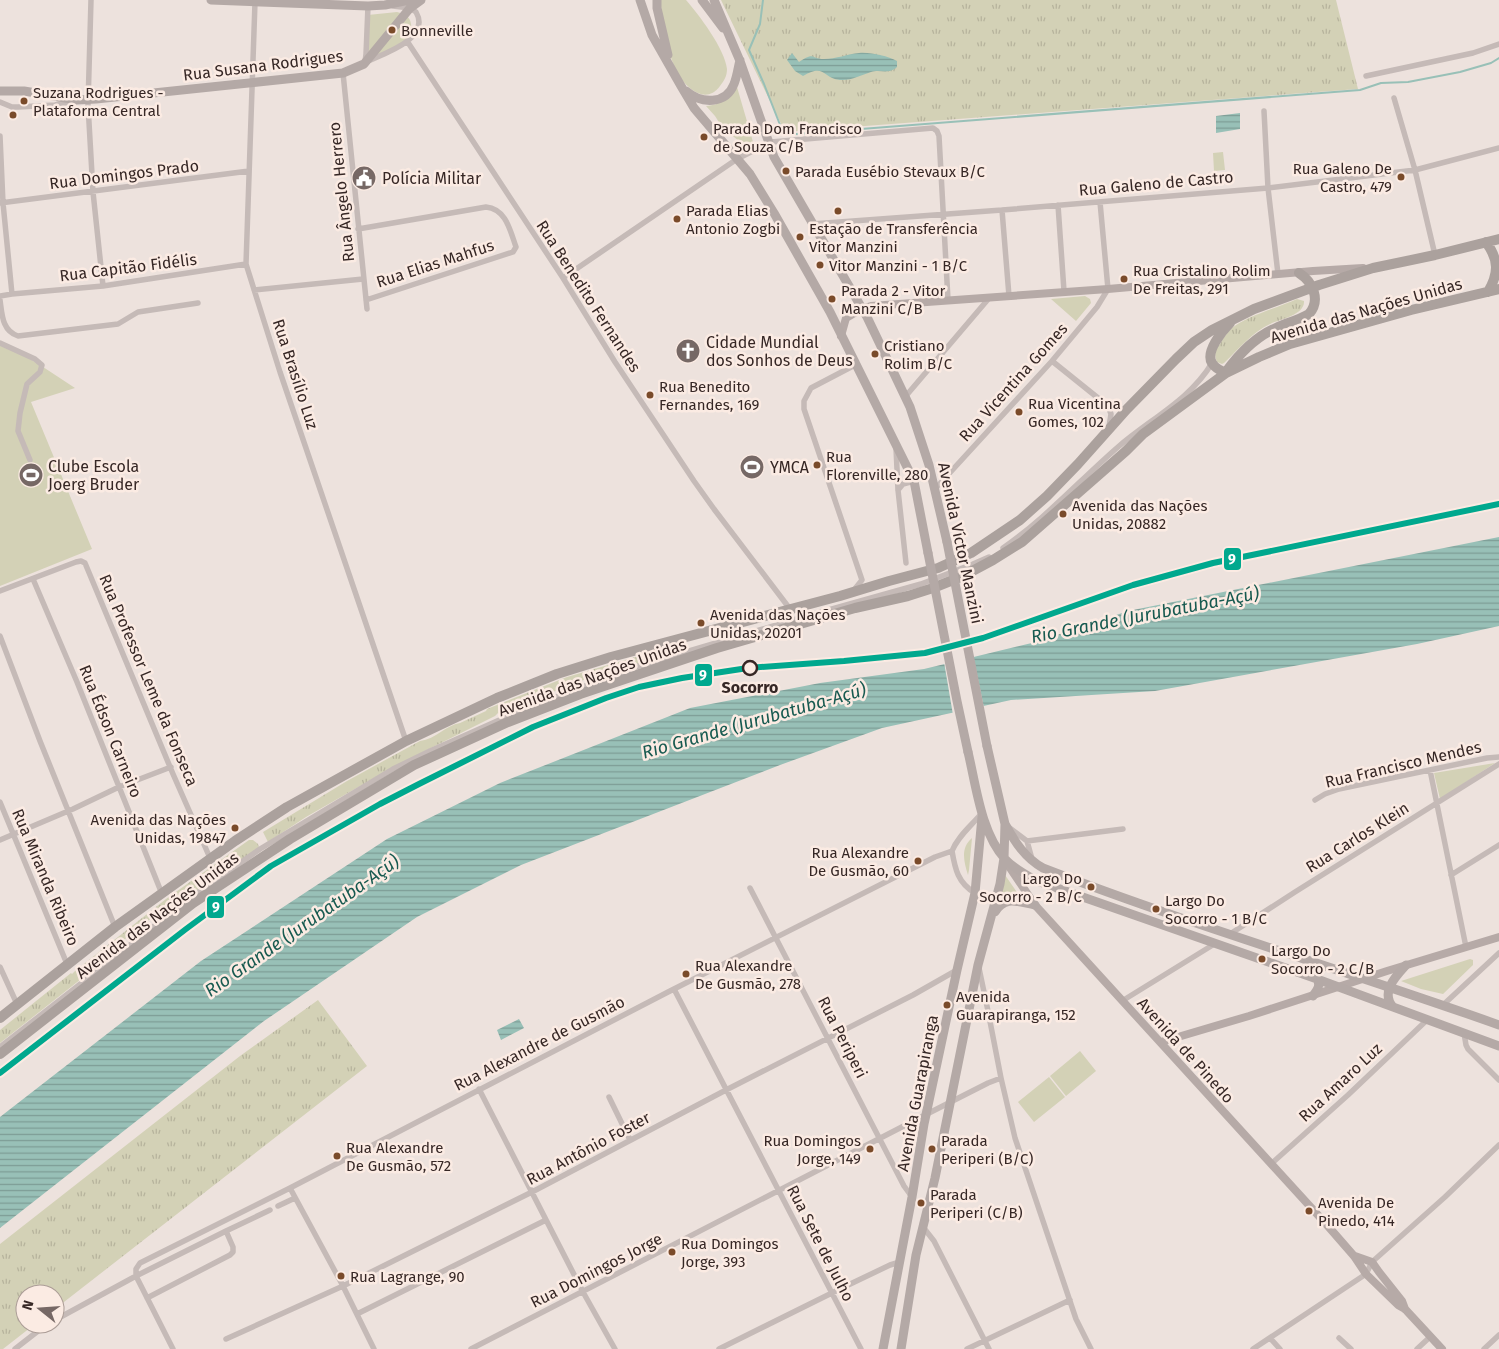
<svg xmlns="http://www.w3.org/2000/svg" width="1499" height="1349" font-family="'Fira Sans',sans-serif">
  <style>
    .grass { fill: url(#grass-tufts) }
    .park { fill: #d3d1b6 }
    .water { fill: url(#water-rules) }
    .pier { fill: #ede2dd }
    .lines { fill: none; stroke-linecap: round; stroke-linejoin: round }
    .stream { stroke: #98c0b7; stroke-width: 2 }
    .street { stroke: #c5bab7; stroke-width: 5.5 }
    .secondary { stroke: #b6aaa7; stroke-width: 8 }
    .primary { stroke: #b4a9a6; stroke-width: 9 }
    .highway { stroke: #aba19d; stroke-width: 10 }
    .primary-bridge { stroke: #b4a9a6; stroke-width: 9 }
    .rail-1-casing { stroke: #fbebe3; stroke-width: 10 }
    .rail-1 { stroke: #00a88e; stroke-width: 6 }
    .bus-dot { fill: #7a4b2a; stroke: #fbebe3; stroke-width: 2 }
    .stop-dot { fill: #fbebe3; stroke: #362725; stroke-width: 2.5 }
    .labels { text-anchor: middle; stroke-width: 5; stroke-linejoin: round; paint-order: stroke }
    .bus-label { font-size: 15px; fill: #362725; stroke: #fbebe3; text-anchor: start }
    .street-label { font-size: 16px; fill: #362725; stroke: #fbebe3 }
    .poi-label { font-size: 16px; fill: #362725; stroke: #fbebe3; text-anchor: start }
    .stop-label { font-size: 16px; font-weight: bold; fill: #362725; stroke: #fbebe3 }
    .water-label { font-size: 18px; font-style: italic; fill: #175a50; stroke: #fbebe3 }
    .line-badge { stroke: #fbebe3; stroke-width: 2 }
    .badge-label { font-size: 14px; text-anchor: middle; font-weight: bold; fill: #fff }
  </style>
  <defs>
    <pattern id="grass-tufts" width="24" height="20" patternUnits="userSpaceOnUse" patternTransform="scale(1.25)"><rect width="24" height="20" fill="#d3d1b6"/><path d="M3 7l-1-3M5 7V3M7 7l1-3M15 17l-1-3M17 17v-4M19 17l1-3" fill="none" stroke="#b6b39c"/></pattern>
    <pattern id="water-rules" width="6" height="5" patternUnits="userSpaceOnUse" patternTransform="scale(1.25)"><rect width="6" height="5" fill="#98c0b7"/><path d="M0 2.5h6" fill="none" stroke="#7d9c95"/></pattern>
  </defs>
  <rect width="100%" height="100%" fill="#ede2dd"/>
  <!-- grass -->
  <path class="grass" d="M721,0H1336L1358,89L785,132Z
    M1297,299L1304,301C1305,315 1281,319 1270,324C1252,332 1238,350 1224,363L1222,364L1217,362C1214,355 1215,350 1220,344C1223,338 1227,333 1232,328C1249,315 1277,308 1297,299Z
    M673,646L643,656L641,664L628,668V666L625,667V669L619,671L618,669L612,671L613,673L602,677L586,679L550,693L549,691L544,693V695L505,712V710L499,714L498,713L495,716L395,766L306,817L268,842L263,832L347,781L420,741C436,739 446,725 460,723L486,711L487,709L567,677Z
    M249,840H253L258,844L259,848L204,885L164,914L158,913L120,943L119,949L117,951L115,950L113,951L114,953L0,1043V1030L71,973L72,974L75,971L166,899Z
    M318,1000L367,1066L55,1309V1294H25V1324H35L3,1349H0V1244L240,1056Z"/>
  <!-- park -->
  <path class="park" d="M660,0H686C699,15 725,49 727,69C727,76 724,81 720,86C706,105 687,89 678,74C666,52 664,25 660,0Z
    M397,12C404,14 410,16 411,24C414,44 382,53 368,60V15Z
    M737,87L753,142L746,147L722,127L715,116L706,106C722,105 726,98 737,87Z
    M1223,152L1225,170L1214,171L1213,153Z
    M1085,296L1090,299L1091,303L1076,321L1051,299Z
    M0,343L37,363L75,388L31,402L92,549L0,586Z
    M1495,763L1440,799L1434,773Z
    M972,838L969,870L968,875C964,862 960,848 972,838Z
    M1005,875L1023,901L998,904Z
    M1470,959L1473,960V965L1443,994L1421,989L1401,981Z
    M1080,1051L1096,1071L1066,1096L1050,1076Z
    M1049,1077L1065,1097L1034,1122L1018,1102Z"/>
  <!-- water -->
  <path class="water" d="M792,53L799,62C815,51 811,59 824,59C836,59 848,54 859,53C871,52 887,56 897,61V67C888,75 881,69 871,72C861,75 851,81 840,80C822,78 825,63 803,76L795,71L787,60Z
    M1240,113V129L1216,133V116Z
    M1499,537V626L1417,644L1155,691L1011,700L882,728L780,765L521,865L417,917L264,1021L0,1228V1117L201,961L387,839L500,783L690,708L820,683L924,669L1036,642L1128,611Z
    M519,1019L524,1028L501,1040L497,1030Z"/>
  <!-- pier -->
  <path class="pier" d="M973,655L984,708L953,715L944,662Z"/>
  <g class="lines">
    <!-- stream -->
    <path class="stream" d="M763,0L760,24L749,50L764,84L784,135L1360,90L1381,83L1408,82L1460,72L1491,63L1499,58"/>
    <!-- street -->
    <path class="street" d="M91,0L88,105L93,192L103,286
      M255,2L246,264L280,372L406,741
      M407,41L563,278L615,362L694,481L714,509L790,609
      M368,61C386,53 431,38 416,12L410,8L393,6
      M365,62L366,54L368,6
      M343,73L367,309
      M1366,76L1473,53L1499,44
      M1394,98L1415,170L1435,255
      M0,102L12,107H18L55,105L74,101
      M1264,111L1268,188L1278,274
      M0,136L3,203L12,294
      M0,203L249,171
      M1058,205L1064,291
      M1002,210L1009,296
      M812,224L1002,210L1268,188L1415,170L1499,148
      M358,229L486,207C506,209 510,230 516,247L513,252L366,300
      M563,278L737,159L771,142L933,128L937,131L939,136L948,300
      M254,290L363,279
      M0,296L12,294L103,286L246,264
      M0,300C2,314 2,331 18,336L118,324L138,312L198,303
      M0,343L35,359L42,365L40,372L27,384L20,413L18,431L30,460
      M1052,361L1108,406L1111,414L1109,427
      M905,397L990,297
      M896,448L898,490L906,563
      M935,489L1052,361L1097,307L1108,289L1100,202
      M898,490L903,484L914,481
      M1003,548C1045,519 1080,480 1118,447C1150,419 1190,400 1212,363
      M33,579L77,682L162,894
      M854,590L862,580L804,409V401L811,388L855,365
      M0,591L76,562L81,561L85,563L173,774L210,858
      M0,636L40,741L115,927
      M1430,770L1466,947
      M1315,800L1325,794L1339,789L1487,758L1499,757
      M0,802L67,964
      M1007,826L1027,841L1032,859
      M0,840L73,809L119,787L171,767
      M1027,841L1123,829
      M1451,875L1499,845
      M750,888L904,1186L912,1197
      M975,893C958,883 955,869 952,851C958,836 971,826 981,814
      M1230,934L1295,892L1499,764
      M0,967L17,1004
      M979,968L988,1011L1001,1078L1015,1138L1076,1319L1091,1349
      M674,989L861,1349
      M1122,1001L1216,943
      M1443,1005L1499,953
      M1464,1033L1466,1045L1468,1049L1499,1080
      M0,1047L190,898L260,849L393,769L430,751L522,710L632,668L800,618L921,584L973,564L989,557
      M479,1089L583,1292L615,1349
      M609,1097L630,1140
      M1271,1164L1348,1095L1427,1020
      M290,1188L343,1286L374,1349
      M278,1206L295,1198
      M923,1227L934,1241L989,1349
      M147,1298L230,1255L233,1252V1247L226,1231L270,1210
      M357,1314L546,1220
      M55,1320L136,1276L226,1231
      M1270,1338L1280,1349
      M1339,1338L1351,1349
      M226,1339L343,1286L532,1192L726,1090L913,995L957,970
      M15,1349L47,1324
      M173,1349L136,1276V1269L140,1263L290,1188L670,991L935,857L952,851
      M471,1349L927,1114L988,1083L1001,1078
      M719,1349L844,1287L890,1265L900,1262
      M967,1349L1070,1300
      M1253,1349L1366,1274L1372,1262L1445,1197L1499,1145
      M1417,1349L1431,1336
      M1484,1349L1499,1335"/>
    <!-- secondary -->
    <path class="secondary" d="M841,336L846,318L861,309L871,306L1108,289L1313,271L1363,268
      M1006,862L1035,905L1327,1225L1354,1256L1366,1274L1398,1305L1405,1309L1442,1349
      M1161,1042L1249,1016L1387,971L1499,937
      M1355,1256L1372,1262L1379,1272L1402,1301L1405,1309"/>
    <!-- primary -->
    <path class="primary" d="M211,0L368,6L385,5L409,0
      M640,0L652,35L681,86L694,108L750,174L774,213L830,312L914,481L928,553
      M657,0V8L668,55
      M702,0L723,28
      M714,0L740,61L774,157L867,317L910,407L929,465L947,542
      M0,91H24L77,100L96,99L343,73L364,64L410,8L421,0
      M686,91C701,104 726,105 734,84C737,77 738,68 740,60
      M968,752C976,785 981,833 1005,859C1014,869 1026,875 1037,881L1317,979L1499,1046
      M1005,824C1015,842 1025,858 1043,868C1193,926 1348,971 1499,1025
      M995,912C1005,895 1018,902 1035,905
      M1313,996C1317,990 1321,986 1317,979
      M1393,1007C1380,992 1396,976 1406,965
      M883,1349L912,1197L924,1124L957,970L975,893L982,817
      M901,1349L916,1255L935,1178L978,965L1000,884L1004,858L1005,824L987,746"/>
    <!-- highway -->
    <path class="highway" d="M1486,242C1499,260 1499,273 1488,292
      M1226,372C1239,354 1255,337 1276,328C1287,323 1299,320 1309,314C1321,300 1313,282 1299,273
      M1226,373C1221,371 1215,368 1212,363C1205,352 1222,331 1230,323
      M0,1018L115,927L235,841L287,807L406,741L497,698L557,674L611,657L840,596L889,581L938,568L971,553L1020,520L1047,496L1078,464L1127,409L1176,359L1194,342L1212,330L1254,309L1319,285L1373,268L1435,255L1499,239
      M0,1054L193,903L290,839L414,765L508,722L580,694L717,648L855,608L908,596L933,588L963,576L993,560L1022,542L1126,451L1143,434L1226,373L1259,357L1290,344L1411,310L1499,289"/>
    <!-- primary-bridge -->
    <path class="primary-bridge" d="M947,542L987,746
      M928,553L957,701L968,752"/>
    <defs>
      <path id="rail-1" d="M0,1073L186,929L271,866L380,804L419,784L533,727L606,698L639,687L682,678L748,668L844,661L925,653L983,638L1133,585L1213,563L1499,504"/>
    </defs>
    <!-- rail-1 casing -->
    <use href="#rail-1" class="rail-1-casing"/>
    <!-- rail-1 -->
    <use href="#rail-1" class="rail-1"/>
  </g>
  <!-- icons -->
  <defs>
    <symbol id="civic-disc" viewBox="-11 -11 22 22"><circle r="9.5" fill="#766865" stroke="#fbebe3"/><path d="M-.6-6.5H3V-4.5H.6V-3L4-1V1h2V6H-6V1h2V-1L-.6-3ZM-1.2 2.5V6h2.4V2.5Z" fill="#fff"/></symbol>
    <symbol id="church-disc" viewBox="-11 -11 22 22"><circle r="9.5" fill="#766865" stroke="#fbebe3"/><path d="M-1.2-6h2.4v3.5h3.3v2.4h-3.3V6h-2.4V-.1h-3.3v-2.4h3.3Z" fill="#fff"/></symbol>
    <symbol id="stadium-disc" viewBox="-11 -11 22 22"><circle r="9.5" fill="#766865" stroke="#fbebe3"/><path d="M0-5a6.5 5 0 1 0 0 10a6.5 5 0 1 0 0-10ZM-3.5-1.8h7v3.6h-7Z" fill="#fff"/></symbol>
  </defs>
  <g fill-rule="evenodd">
    <use href="#civic-disc" x="350" y="164" width="28" height="28"/>
    <use href="#church-disc" x="674" y="337" width="28" height="28"/>
    <use href="#stadium-disc" x="738" y="453" width="28" height="28"/>
    <use href="#stadium-disc" x="17" y="461" width="28" height="28"/>
  </g>
  <!-- markers -->
  <g class="bus-dot">
    <circle cx="392" cy="30" r="4.5"/>
    <circle cx="24" cy="101" r="4.5"/>
    <circle cx="13" cy="115" r="4.5"/>
    <circle cx="704" cy="137" r="4.5"/>
    <circle cx="786" cy="171" r="4.5"/>
    <circle cx="1401" cy="177" r="4.5"/>
    <circle cx="838" cy="211" r="4.5"/>
    <circle cx="677" cy="219" r="4.5"/>
    <circle cx="800" cy="237" r="4.5"/>
    <circle cx="820" cy="265" r="4.5"/>
    <circle cx="1124" cy="279" r="4.5"/>
    <circle cx="832" cy="299" r="4.5"/>
    <circle cx="875" cy="354" r="4.5"/>
    <circle cx="650" cy="395" r="4.5"/>
    <circle cx="1019" cy="412" r="4.5"/>
    <circle cx="817" cy="465" r="4.5"/>
    <circle cx="1063" cy="514" r="4.5"/>
    <circle cx="701" cy="623" r="4.5"/>
    <circle cx="235" cy="828" r="4.5"/>
    <circle cx="918" cy="861" r="4.5"/>
    <circle cx="1091" cy="887" r="4.5"/>
    <circle cx="1156" cy="909" r="4.5"/>
    <circle cx="1262" cy="959" r="4.5"/>
    <circle cx="686" cy="974" r="4.5"/>
    <circle cx="947" cy="1005" r="4.5"/>
    <circle cx="870" cy="1149" r="4.5"/>
    <circle cx="932" cy="1149" r="4.5"/>
    <circle cx="337" cy="1156" r="4.5"/>
    <circle cx="921" cy="1203" r="4.5"/>
    <circle cx="1309" cy="1211" r="4.5"/>
    <circle cx="672" cy="1252" r="4.5"/>
    <circle cx="341" cy="1276" r="4.5"/>
  </g>
  <circle class="stop-dot" cx="750" cy="668" r="7"/>
  <g class="labels">
    <!-- bus labels -->
    <g class="bus-label">
      <text x="401" y="36">Bonneville</text>
      <text x="33" y="98">Suzana Rodrigues -<tspan x="33" dy="18">Plataforma Central</tspan></text>
      <text x="713" y="134">Parada Dom Francisco<tspan x="713" dy="18">de Souza C/B</tspan></text>
      <text x="1392" y="174" text-anchor="end">Rua Galeno De<tspan x="1392" dy="18">Castro, 479</tspan></text>
      <text x="795" y="177">Parada Eusébio Stevaux B/C</text>
      <text x="686" y="216">Parada Elias<tspan x="686" dy="18">Antonio Zogbi</tspan></text>
      <text x="809" y="234">Estação de Transferência<tspan x="809" dy="18">Vitor Manzini</tspan></text>
      <text x="829" y="271">Vitor Manzini - 1 B/C</text>
      <text x="1133" y="276">Rua Cristalino Rolim<tspan x="1133" dy="18">De Freitas, 291</tspan></text>
      <text x="841" y="296">Parada 2 - Vitor<tspan x="841" dy="18">Manzini C/B</tspan></text>
      <text x="884" y="351">Cristiano<tspan x="884" dy="18">Rolim B/C</tspan></text>
      <text x="659" y="392">Rua Benedito<tspan x="659" dy="18">Fernandes, 169</tspan></text>
      <text x="1028" y="409">Rua Vicentina<tspan x="1028" dy="18">Gomes, 102</tspan></text>
      <text x="826" y="462">Rua<tspan x="826" dy="18">Florenville, 280</tspan></text>
      <text x="1072" y="511">Avenida das Nações<tspan x="1072" dy="18">Unidas, 20882</tspan></text>
      <text x="710" y="620">Avenida das Nações<tspan x="710" dy="18">Unidas, 20201</tspan></text>
      <text x="226" y="825" text-anchor="end">Avenida das Nações<tspan x="226" dy="18">Unidas, 19847</tspan></text>
      <text x="909" y="858" text-anchor="end">Rua Alexandre<tspan x="909" dy="18">De Gusmão, 60</tspan></text>
      <text x="1082" y="884" text-anchor="end">Largo Do<tspan x="1082" dy="18">Socorro - 2 B/C</tspan></text>
      <text x="1165" y="906">Largo Do<tspan x="1165" dy="18">Socorro - 1 B/C</tspan></text>
      <text x="1271" y="956">Largo Do<tspan x="1271" dy="18">Socorro - 2 C/B</tspan></text>
      <text x="695" y="971">Rua Alexandre<tspan x="695" dy="18">De Gusmão, 278</tspan></text>
      <text x="956" y="1002">Avenida<tspan x="956" dy="18">Guarapiranga, 152</tspan></text>
      <text x="861" y="1146" text-anchor="end">Rua Domingos<tspan x="861" dy="18">Jorge, 149</tspan></text>
      <text x="941" y="1146">Parada<tspan x="941" dy="18">Periperi (B/C)</tspan></text>
      <text x="346" y="1153">Rua Alexandre<tspan x="346" dy="18">De Gusmão, 572</tspan></text>
      <text x="930" y="1200">Parada<tspan x="930" dy="18">Periperi (C/B)</tspan></text>
      <text x="1318" y="1208">Avenida De<tspan x="1318" dy="18">Pinedo, 414</tspan></text>
      <text x="681" y="1249">Rua Domingos<tspan x="681" dy="18">Jorge, 393</tspan></text>
      <text x="350" y="1282">Rua Lagrange, 90</text>
    </g>
    <!-- street labels -->
    <g class="street-label">
      <text transform="translate(263 65) rotate(-7)" y="6">Rua Susana Rodrigues</text>
      <text transform="translate(124 174) rotate(-7)" y="6">Rua Domingos Prado</text>
      <text transform="translate(1156 183) rotate(-5)" y="6">Rua Galeno de Castro</text>
      <text transform="translate(341 192) rotate(-96)" y="6">Rua Ângelo Herrero</text>
      <text transform="translate(435 263) rotate(-18)" y="6">Rua Elias Mahfus</text>
      <text transform="translate(128 267) rotate(-7)" y="6">Rua Capitão Fidélis</text>
      <text transform="translate(589 296) rotate(57)" y="6">Rua Benedito Fernandes</text>
      <text transform="translate(1366 310) rotate(-16)" y="6">Avenida das Nações Unidas</text>
      <text transform="translate(296 374) rotate(72)" y="6">Rua Brasílio Luz</text>
      <text transform="translate(1013 382) rotate(-48)" y="6">Rua Vicentina Gomes</text>
      <text transform="translate(961 543) rotate(78)" y="6">Avenida Víctor Manzini</text>
      <text transform="translate(592 677) rotate(-20)" y="6">Avenida das Nações Unidas</text>
      <text transform="translate(149 680) rotate(67)" y="6">Rua Professor Leme da Fonseca</text>
      <text transform="translate(111 731) rotate(68)" y="6">Rua Édson Carneiro</text>
      <text transform="translate(1403 764) rotate(-13)" y="6">Rua Francisco Mendes</text>
      <text transform="translate(1357 837) rotate(-32)" y="6">Rua Carlos Klein</text>
      <text transform="translate(46 877) rotate(67)" y="6">Rua Miranda Ribeiro</text>
      <text transform="translate(157 915) rotate(-37)" y="6">Avenida das Nações Unidas</text>
      <text transform="translate(843 1037) rotate(63)" y="6">Rua Periperi</text>
      <text transform="translate(539 1043) rotate(-27)" y="6">Rua Alexandre de Gusmão</text>
      <text transform="translate(1186 1050) rotate(48)" y="6">Avenida de Pinedo</text>
      <text transform="translate(1340 1082) rotate(-43)" y="6">Rua Amaro Luz</text>
      <text transform="translate(917 1093) rotate(-79)" y="6">Avenida Guarapiranga</text>
      <text transform="translate(588 1148) rotate(-28)" y="6">Rua Antônio Foster</text>
      <text transform="translate(821 1243) rotate(63)" y="6">Rua Sete de Julho</text>
      <text transform="translate(596 1270) rotate(-27)" y="6">Rua Domingos Jorge</text>
    </g>
    <!-- poi labels -->
    <g class="poi-label">
      <text x="382" y="184">Polícia Militar</text>
      <text x="706" y="348">Cidade Mundial<tspan x="706" dy="18">dos Sonhos de Deus</tspan></text>
      <text x="48" y="472">Clube Escola<tspan x="48" dy="18">Joerg Bruder</tspan></text>
      <text x="770" y="473">YMCA</text>
    </g>
    <!-- stop labels -->
    <g class="stop-label">
      <text x="750" y="693">Socorro</text>
    </g>
    <!-- water labels -->
    <g class="water-label">
      <text transform="translate(1145 615) rotate(-11)" y="6">Rio Grande (Jurubatuba-Açú)</text>
      <text transform="translate(754 721) rotate(-16)" y="6">Rio Grande (Jurubatuba-Açú)</text>
      <text transform="translate(302 926) rotate(-35)" y="6">Rio Grande (Jurubatuba-Açú)</text>
    </g>
  </g>
  <g class="line-badge">
    <rect x="1223" y="547" width="19" height="24" rx="5" fill="#00a88e"/>
    <rect x="694" y="663" width="19" height="24" rx="5" fill="#00a88e"/>
    <rect x="206" y="895" width="19" height="24" rx="5" fill="#00a88e"/>
  </g>
  <g class="badge-label">
    <text x="1232" y="564">9</text>
    <text x="703" y="680">9</text>
    <text x="216" y="912">9</text>
  </g>
  <!-- north arrow -->
  <g transform="translate(40 1309) rotate(287)"><circle r="24" fill="#fbebe3" stroke="#ac9d97"/>
  <path d="M0-4L9 19L0 12L-9 19Z" fill="#766865"/>
  <text y="-8" font-size="14" font-weight="bold" text-anchor="middle" fill="#362725">N</text>
  </g>
</svg>
